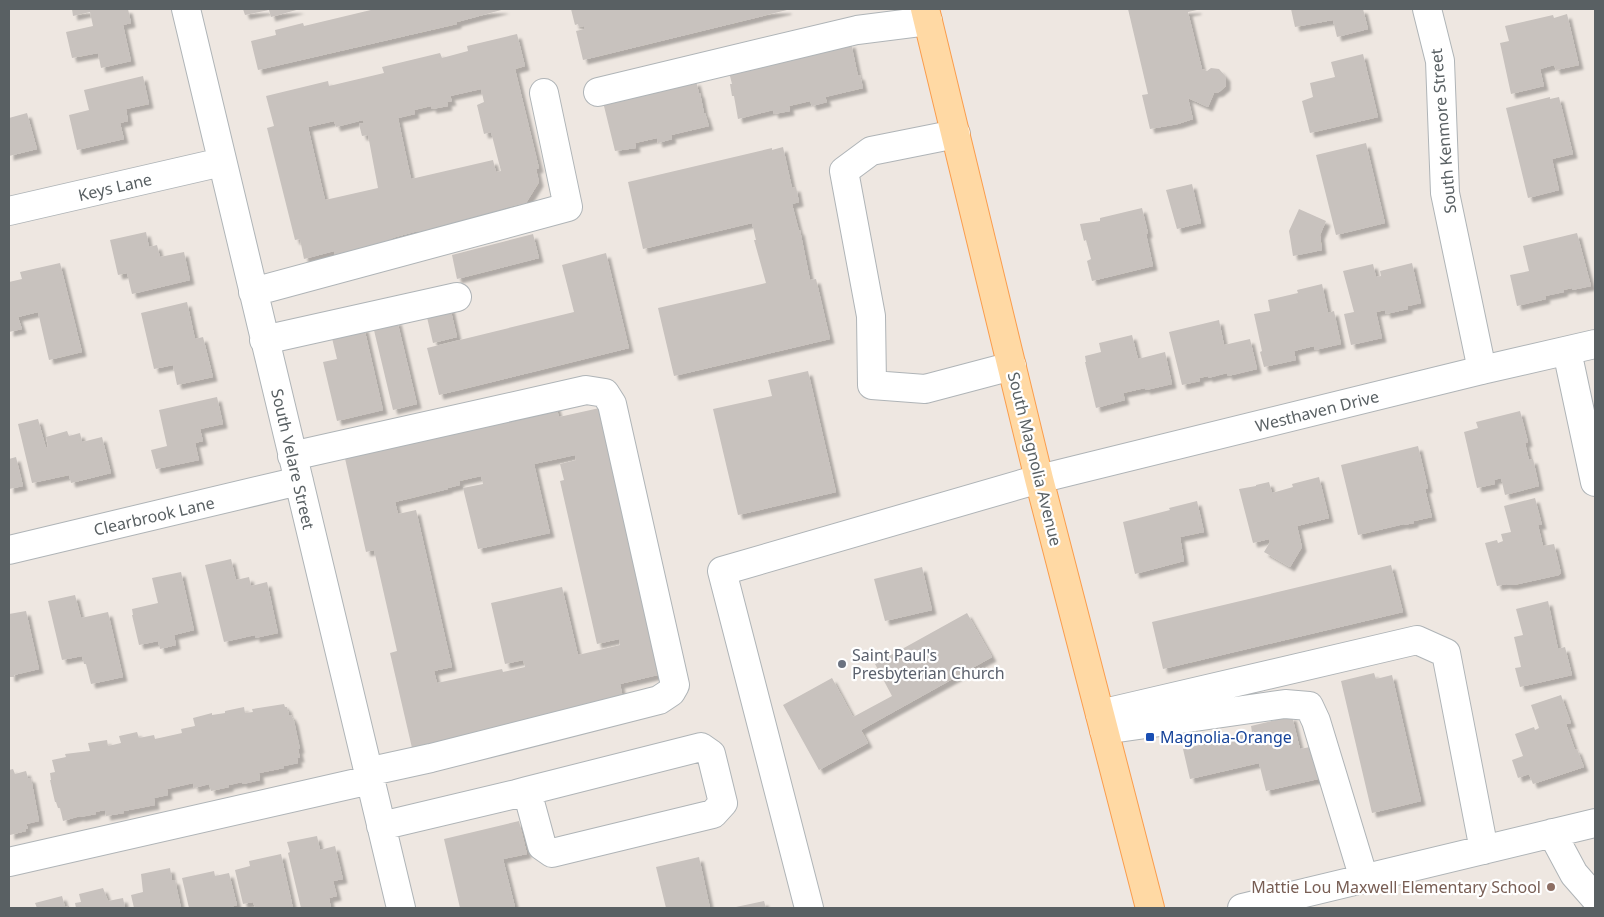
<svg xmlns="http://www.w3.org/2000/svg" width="1604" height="917" font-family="'Noto Sans',sans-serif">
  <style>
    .building { fill: #c8c2be; fill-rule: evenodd; filter: url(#shadow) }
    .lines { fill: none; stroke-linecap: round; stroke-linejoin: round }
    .minor-casing { stroke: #afb4b7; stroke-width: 30 }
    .major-casing { stroke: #fa9d4d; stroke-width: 30 }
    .minor { stroke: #fff; stroke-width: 28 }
    .major { stroke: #ffd9a4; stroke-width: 28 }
    .worship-dot { fill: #6b7280; stroke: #fff; stroke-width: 2 }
    .transit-dot { fill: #1a4fb4; stroke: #fff; stroke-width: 2 }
    .education-dot { fill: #8d6e63; stroke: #fff; stroke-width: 2 }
    .labels { text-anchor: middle; stroke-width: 4.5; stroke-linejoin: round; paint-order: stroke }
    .street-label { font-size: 16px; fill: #596063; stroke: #fff }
    .worship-label { font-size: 16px; fill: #5b616d; stroke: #fff; text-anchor: start }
    .transit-label { font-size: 16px; fill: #164399; stroke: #fff; text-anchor: start }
    .education-label { font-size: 16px; fill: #785e54; stroke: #fff; text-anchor: end }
  </style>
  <defs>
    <filter id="shadow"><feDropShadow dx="4.5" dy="4.5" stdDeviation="1" flood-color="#0004"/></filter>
  </defs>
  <rect width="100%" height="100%" fill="#eee7e1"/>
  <!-- building -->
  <path class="building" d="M72,9H128L131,23L123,25L131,61L101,68L98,53L72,58L66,32L93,26L90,12L73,16Z
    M243,9H300L271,17L269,10L245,15Z
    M375,9H505L457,22V24L258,70L251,41L276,35L275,30L303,23L304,26Z
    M571,9H787V10L583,60L576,31L584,29V26L579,27L578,24L575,25Z
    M1128,9H1197V10L1188,12L1202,69L1207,71L1211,68L1219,69L1226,77V86L1219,92L1214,93L1208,107L1188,98L1193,119L1178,124L1150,129L1142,95L1148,94Z
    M1291,9H1363L1368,29L1337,37L1333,20L1295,27Z
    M1567,14L1579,65L1556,70L1554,65L1540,69L1544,86L1511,94L1500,43L1509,41L1505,26L1553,15L1554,18Z
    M517,34L525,66L515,69L539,168L536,169L539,182L526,203L504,208L506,213L419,234L418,231L392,238L393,240L335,255L334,251L304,259L300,239L295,240L267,128L274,126L266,96L328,81L329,86L384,73L382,67L440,53L442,58L468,51L467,46ZM481,89L484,102L477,105L484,134L491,132L501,171L496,172L493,160L411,179L398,118L415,114L414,110L431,106L432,109L448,106L447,102L452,101L450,96ZM363,120L364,123L359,124L362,136L368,135L378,188L325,200L308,127L334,121L336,127Z
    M851,43L858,76L860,75L863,88L825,97L827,102L812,106L810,101L789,106L790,111L774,114L773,110L738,119L734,96H732L730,84H732L729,72Z
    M1363,54L1378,117L1310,133L1302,101L1313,97L1310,83L1335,77L1331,62Z
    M143,76L149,104L126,109L128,121L120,123L124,139L77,150L69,115L89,110L84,90Z
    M696,81L699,93H700L704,113H705L709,126L671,135L672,139L658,143L657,138L635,143L636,148L615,151L603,102Z
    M1550,97V99L1559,97L1573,154L1552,159L1559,190L1528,198L1506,108Z
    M27,113L37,149L9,156V118Z
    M1366,143L1385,223L1336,235L1316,155Z
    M783,147L792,188L796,187L799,202L792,204L799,231L800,230L810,280L816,279L830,339L674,376L658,308L766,283L754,240H756L752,223L643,249L628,182L772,148V150Z
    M1192,184L1201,223L1177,229L1166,190Z
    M1142,208L1148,233L1146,234L1153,266L1092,281L1087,261L1091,259L1086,240L1084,241L1080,224L1100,221V218Z
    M1299,209L1326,221L1320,235L1322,250L1293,256L1289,231Z
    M146,232L149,247L157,245L160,257L184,252L190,280L132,294L127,273L118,275L110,240Z
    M1577,233L1591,286L1572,290V288L1563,290L1564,292L1545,296L1546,299L1517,306L1510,275L1529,271L1523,246Z
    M533,234L539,258L457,279L452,255Z
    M606,253L629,348L439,395L427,348L574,312L562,265Z
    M60,263L82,352L49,360L38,312L18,317L22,329L9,332V282L22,279L20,272Z
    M1412,263L1421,303L1408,306V309L1386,314L1385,310L1376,312L1382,338L1351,345L1344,314L1354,312L1343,271L1373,264L1376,277L1381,276L1380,271Z
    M1322,284L1328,313L1334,311L1341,344L1315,350L1314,346L1294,351L1296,360L1264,367L1260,352L1262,351L1254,314L1270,311L1268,300L1298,293L1297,290Z
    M187,302L195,339L203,337L213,377L177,385L173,365L154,369L141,313Z
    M450,307L457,337L433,343L426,313Z
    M397,320L417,404L393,410L373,326Z
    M1219,320L1224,345L1250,339L1257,369L1228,376L1227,373L1208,378V376L1199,378L1200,381L1182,385L1169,332Z
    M364,327L383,410L337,421L323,362L337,359L331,334Z
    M1132,335L1138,359L1165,352L1172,384L1146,390L1145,388L1123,393L1125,400L1096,408L1085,362H1086L1085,356L1101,352L1099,343Z
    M808,371L836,492L738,515L713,409L772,396L768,380Z
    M217,397L223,424L200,429L203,441L195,443L199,460L156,469L151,450L167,446L159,410Z
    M555,403L559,417L604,407L666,673L620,684L623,698L412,748L390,653L397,651L374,550L366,552L344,454ZM575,455L576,460L560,464L564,480L560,481L597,644L619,639L620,645L578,655L562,587L491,603L505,664L523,660L525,667L503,672L502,669L437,683L434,671L452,667L416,510L398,514L395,502L448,489V488L460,485L459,481L481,476L483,484L463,488L478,549L550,533L534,464Z
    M1520,411L1528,442L1525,443L1529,460L1533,459L1539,486L1505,495L1501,478L1494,480L1495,484L1477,488L1464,432L1478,428L1476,422Z
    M38,419L46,448L48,447L46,437L67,431L69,436L80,433L82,442L102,437L111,473L71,483L69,475L32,483L18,424Z
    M1418,446L1428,488L1425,489L1432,517L1414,521V523L1404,525V524L1358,535L1341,465Z
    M16,457L23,486L9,489V459Z
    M1319,477L1329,518L1297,526L1302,547L1290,567L1264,552L1270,542L1269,539L1253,543L1239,489L1256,486V485L1269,482L1272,493L1293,487L1292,484Z
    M1535,498L1542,525H1538L1543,546L1554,544L1561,573L1559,575L1514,585H1507V584L1497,586L1485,543L1497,540L1498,543L1503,541L1501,534L1511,532L1504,506Z
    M1197,501L1204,532L1180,537L1184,561L1135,574L1123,522L1170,510L1169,508Z
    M231,559L236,580L249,577L251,586L267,582L278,633L255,638V635L224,642L205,565Z
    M1391,565L1403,612L1163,669L1152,622Z
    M922,567L932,610L885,621L874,579Z
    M181,572L194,630L174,635L176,645L160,649L158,641L139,645L132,615H133L132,609L158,603L152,578Z
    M75,595L81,618L108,612L123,677L91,684L86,664H84L82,656L62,660L48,601Z
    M1548,601L1558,649L1565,647L1572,675L1520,687L1515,668L1521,667L1514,637L1523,635L1516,609Z
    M26,611L39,669L14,675L15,677H10L9,614Z
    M967,613L992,657L861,730L868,743L819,770L783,705L832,678L853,717L892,696L875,664Z
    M1374,673L1376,679L1392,675L1421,801L1372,813L1341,681Z
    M1561,695L1571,723L1566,724L1575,750L1577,749L1584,767L1533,784L1529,774L1518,778L1512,760L1523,756L1515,734L1534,727L1535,730L1539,728L1531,705Z
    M284,704L285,707H287L289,715H291L294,721L300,749H298L300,758H297L298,763L284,766V768L259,773L260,780L243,784L242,782L229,785V787L211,791L209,784L194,788L193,783L167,789L168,795L154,798L155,805L124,811V813L106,816L105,810L95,812L96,814L80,817V816L63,821L60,808H58L56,802H55L50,780H51L50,773L55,772L52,760L66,757L65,754L90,751L88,743L107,740L108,746L121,743L119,736L137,732L139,738L154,735L155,739L182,733L181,729L195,726L193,718L212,713V715L225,713V711L244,707L245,713L253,712L252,709Z
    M1292,716L1300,749L1310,747L1318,779L1266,791L1259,763L1190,779L1183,749L1252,732L1251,726Z
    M13,769L15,774L26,771L28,778H31L39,821L26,824L28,828L26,829V831L10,835L9,770Z
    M519,821L527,854L503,859L515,907L460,908L444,839Z
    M317,836L320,850L335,846L343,879L333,881L337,896L329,898L331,908H301L288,853L290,852L287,842Z
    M281,854L293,908H255L253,902L243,904L235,870L250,866L249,861Z
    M699,857L710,908H666L656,867Z
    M170,868L172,880H175L181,908H134L131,895L143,892L141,874Z
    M214,871L215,876L229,873L237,905L228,908H189L182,878Z
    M103,888L108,901L123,898L125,908H76L75,903L81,902L79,894Z
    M62,896L65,907L69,906V908H37L35,903Z
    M764,901L766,908H737L736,907Z"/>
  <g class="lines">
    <defs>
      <path id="minor" d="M186,9L401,908
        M1427,9L1440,61L1445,193L1482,370
        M598,92L857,30L928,21
        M956,134L871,151L844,171L871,316L872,385L925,389L1012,366
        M9,211L222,162
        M253,292L568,207L544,93
        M264,340L457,297
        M1567,351L1595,482
        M292,456L586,390L605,393L612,404L675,685L671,692L659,700L431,758L367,772
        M9,550L299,481
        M1100,714L1417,640L1446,653L1484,850
        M1104,730L1285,704L1309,706L1316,721L1364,879
        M381,826L516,794L527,791L701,747L711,754L723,803L713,814L552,853L542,846L527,791
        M1552,833L1574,874L1595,898
        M9,862L370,780
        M809,908L722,571L1039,479L1482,370L1595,344
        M1242,908L1595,823"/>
      <path id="major" d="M925,9L1039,479L1150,908"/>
    </defs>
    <!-- minor casing -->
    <use href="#minor" class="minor-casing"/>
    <!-- major casing -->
    <use href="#major" class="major-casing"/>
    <!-- minor -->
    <use href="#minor" class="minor"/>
    <!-- major -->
    <use href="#major" class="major"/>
  </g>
  <!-- markers -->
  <circle class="worship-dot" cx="842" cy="664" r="5"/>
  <rect class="transit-dot" x="1145" y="732" width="10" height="10" rx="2.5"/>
  <circle class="education-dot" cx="1551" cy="887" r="5"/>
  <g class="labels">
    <!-- street labels -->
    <g class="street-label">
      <text transform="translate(1443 131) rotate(-95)" y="6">South Kenmore Street</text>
      <text transform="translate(115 187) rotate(-13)" y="6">Keys Lane</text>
      <text transform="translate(1317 411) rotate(-14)" y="6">Westhaven Drive</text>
      <text transform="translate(293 459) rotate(77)" y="6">South Velare Street</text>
      <text transform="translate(1035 459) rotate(76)" y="6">South Magnolia Avenue</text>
      <text transform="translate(154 516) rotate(-13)" y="6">Clearbrook Lane</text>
    </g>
    <!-- worship labels -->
    <g class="worship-label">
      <text x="852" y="661">Saint Paul's<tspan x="852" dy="18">Presbyterian Church</tspan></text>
    </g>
    <!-- transit labels -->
    <g class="transit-label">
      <text x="1160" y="743">Magnolia-Orange</text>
    </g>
    <!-- education labels -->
    <g class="education-label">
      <text x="1541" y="893">Mattie Lou Maxwell Elementary School</text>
    </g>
  </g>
  <!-- border -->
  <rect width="1604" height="917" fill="none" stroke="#596063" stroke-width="20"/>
</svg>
